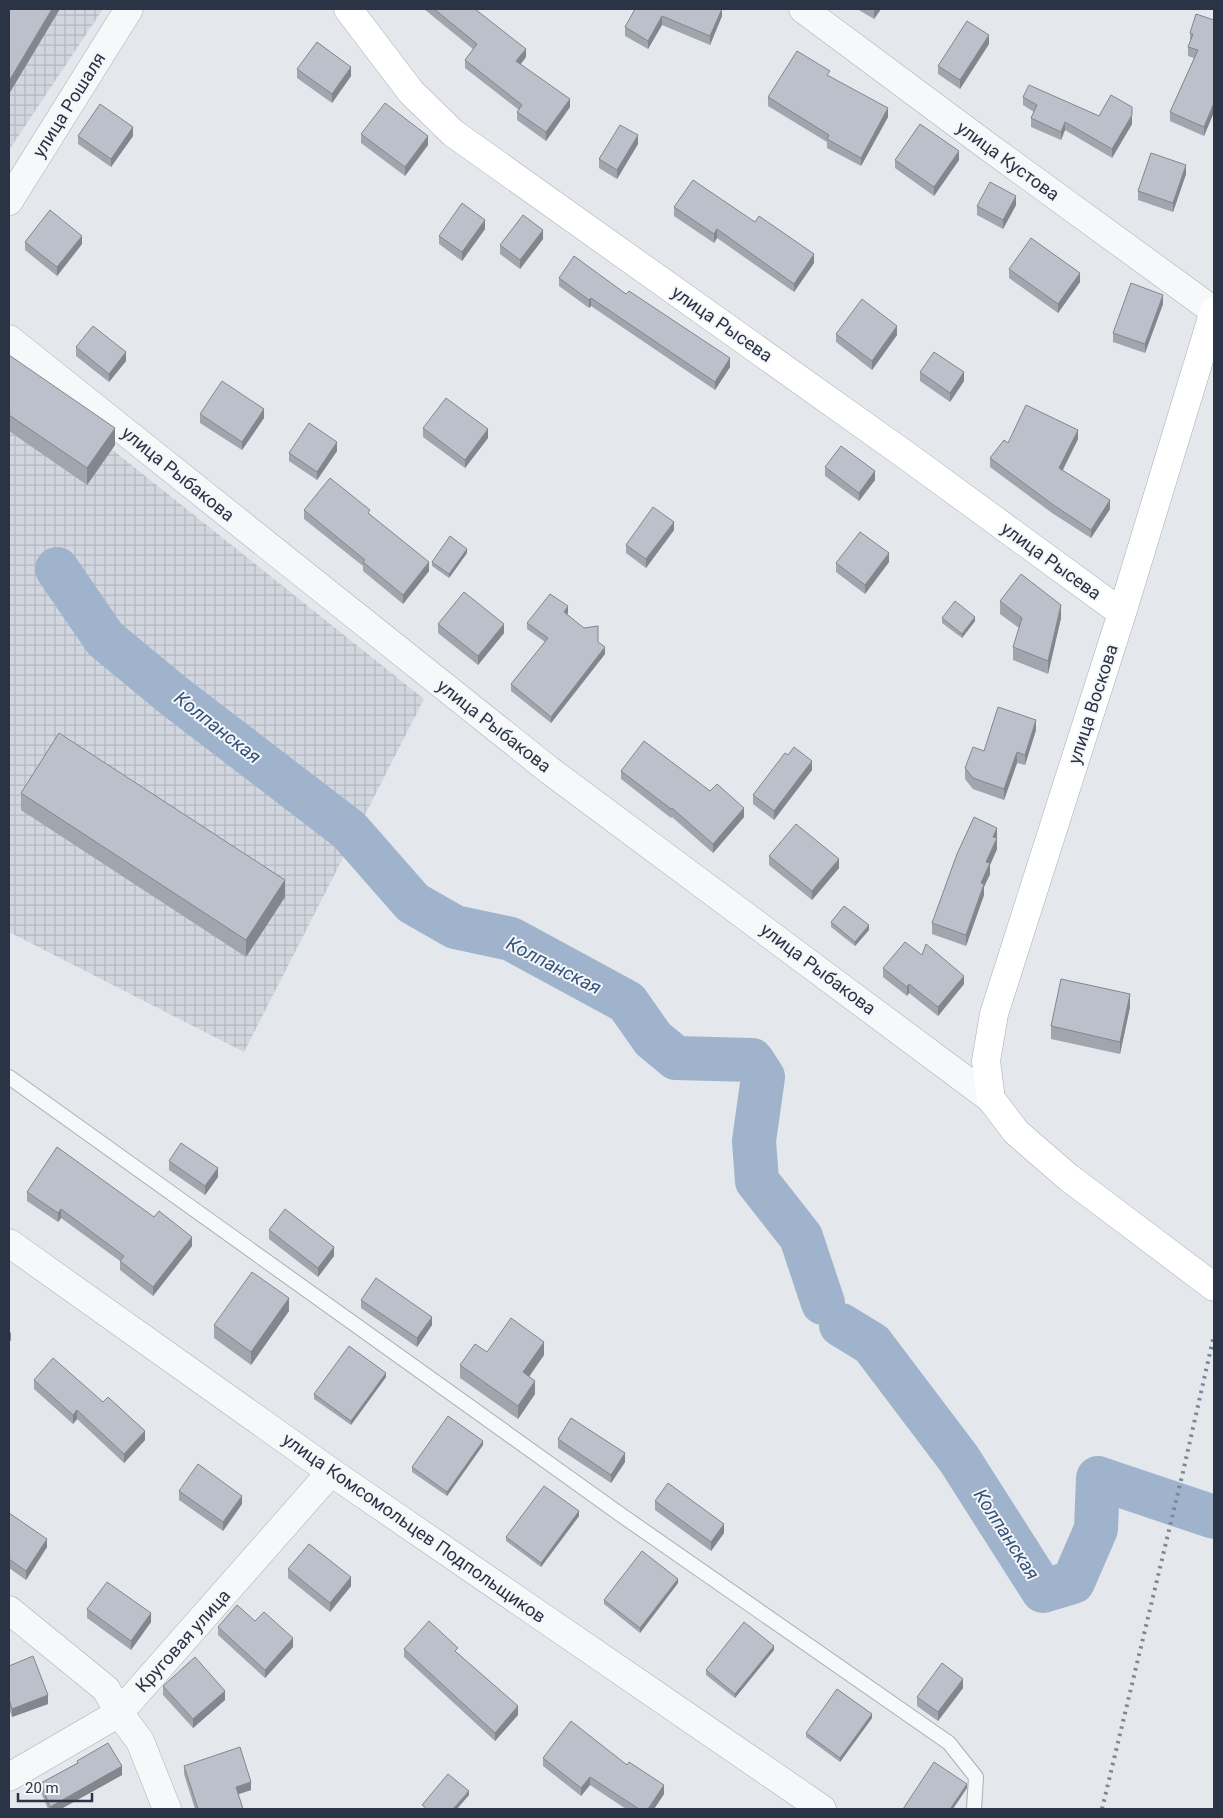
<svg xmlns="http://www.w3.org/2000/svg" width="1223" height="1818" font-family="Roboto,sans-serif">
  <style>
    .industrial { fill: url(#industrial-grid) }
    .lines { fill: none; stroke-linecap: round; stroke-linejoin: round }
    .river { stroke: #9fb4cc; stroke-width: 44 }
    .lane-casing { stroke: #a9aeb7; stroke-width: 16 }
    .street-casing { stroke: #a9aeb7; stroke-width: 29 }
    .secondary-casing { stroke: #a9aeb7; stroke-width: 29 }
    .lane { stroke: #f7f8fa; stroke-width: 14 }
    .street { stroke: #f7f8fa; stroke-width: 28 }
    .secondary { stroke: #fff; stroke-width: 28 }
    .rail { stroke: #7d8696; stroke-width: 4; stroke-dasharray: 2.5 5; stroke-linecap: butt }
    .wall { fill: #a1a5ae }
    .shaded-wall { fill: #83868d }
    .building { fill: #bbc0ca; stroke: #83868d }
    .labels { text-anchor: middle; stroke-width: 4; stroke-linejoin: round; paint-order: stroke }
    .street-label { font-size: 18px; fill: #2b3445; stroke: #f4f6f9 }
    .water-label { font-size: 19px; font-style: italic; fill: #34527a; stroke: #f4f6f9 }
  </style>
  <defs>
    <pattern id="industrial-grid" width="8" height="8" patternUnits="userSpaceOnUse" patternTransform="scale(1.25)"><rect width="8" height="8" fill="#d2d6de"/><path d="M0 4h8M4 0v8" fill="none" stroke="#b4b8c0"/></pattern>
  </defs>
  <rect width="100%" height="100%" fill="#e4e7ec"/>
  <!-- industrial -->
  <path class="industrial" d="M9,9H103L9,150Z
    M9,367L424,699L244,1052L9,932Z"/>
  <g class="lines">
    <!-- river -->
    <path class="river" d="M57,569L105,639L174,696L349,830L413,903L455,927L511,939L627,1002L653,1039L676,1058L752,1060L763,1077L754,1141L757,1181L801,1237L823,1303
      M841,1325L872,1344L959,1459L1043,1591L1073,1582L1096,1529L1098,1478L1214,1517"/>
    <defs>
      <path id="lane" d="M9,1077L624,1517L949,1743L976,1777L974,1809"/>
      <path id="street" d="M803,9L990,148L1214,311
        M9,201L129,9
        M9,339L549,770L991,1099
        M9,1243L331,1472L822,1809
        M9,1610L106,1689L119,1713L140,1741L167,1809
        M9,1777L119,1713L331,1472"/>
      <path id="secondary" d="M348,9L411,92L453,133L907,456L1122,613
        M1214,311L1122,613L994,1014L986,1061L991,1099L1016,1132L1068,1177L1214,1287"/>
    </defs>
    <!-- lane casing -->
    <use href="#lane" class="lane-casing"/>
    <!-- street casing -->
    <use href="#street" class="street-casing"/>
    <!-- secondary casing -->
    <use href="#secondary" class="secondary-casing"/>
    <!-- lane -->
    <use href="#lane" class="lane"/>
    <!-- street -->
    <use href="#street" class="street"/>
    <!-- secondary -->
    <use href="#secondary" class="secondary"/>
    <!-- rail -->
    <path class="rail" d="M1102,1809L1183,1472L1214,1335"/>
  </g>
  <!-- wall -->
  <path class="wall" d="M424,9H475L526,57L521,64L570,107L546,141L517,120V112L519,110L465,68V60L473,49Z
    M635,9H722V16L710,45L662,25L648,49L625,36V27Z
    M857,9H881L874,19Z
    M1214,20V112L1204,136L1170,121V112L1194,58L1188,56V47L1190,41V33Z
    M989,44L960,89L938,74V66Z
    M297,69L351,76L332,103L297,78Z
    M830,76L888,117L861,166L827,148V142L768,106V97Z
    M1023,97L1099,116L1132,124L1112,158L1065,130L1061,140L1031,127V118L1034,112L1023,105Z
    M361,134L428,145L405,176L361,143Z
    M78,136H133L111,167L78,144Z
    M638,144L617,179L599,168V159Z
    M895,160H959L934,196L895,168Z
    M1186,174L1173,212L1138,200V191Z
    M1016,205L1003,229L977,215V206Z
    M674,207L814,263L794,292L717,238L714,243L674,216Z
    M485,229L462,261L439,244V236Z
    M543,239L520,269L500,254V245Z
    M25,242L82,244L57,276L25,250Z
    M1009,269L1080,282L1058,313L1009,278Z
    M559,278L626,294L730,367L715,390L591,306L589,308L559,286Z
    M1163,304L1145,353L1113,342V333Z
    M836,334L897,335L872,370L836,342Z
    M76,347L126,361L109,382L76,356Z
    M9,355L115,445L87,485L9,431Z
    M920,372L964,381L950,402L920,381Z
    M200,414L264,418L242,450L200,423Z
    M423,428L488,438L465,468L423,437Z
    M1078,439L1063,470L1110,509L1091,538L1052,513L990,467V458L1008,443Z
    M337,451L317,480L289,461V453Z
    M825,467L875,480L859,501L825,476Z
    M304,510L370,514L429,571L403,604L363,571V566L304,519Z
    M674,530L646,568L626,553V545Z
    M467,553L449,578L432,566V562Z
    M889,562L865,594L836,572V563Z
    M1000,601L1061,618L1048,674L1013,660V647L1019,628L1000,614Z
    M568,613L567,614L598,642L605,654L551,723L511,691V684L545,642L527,629V623Z
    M942,618L975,621L962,638L942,623Z
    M438,624L504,633L478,665L438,633Z
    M1036,730L1025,765L1017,763L1004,800L973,789L965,779V768L984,751Z
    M788,755L812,770L774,820L753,804V795Z
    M621,771L710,791L744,817L713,853L672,817L671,818L621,779Z
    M21,793L285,897L246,957L21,810Z
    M997,839V849L990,865V874L984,887V895L966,946L932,934V923Z
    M769,856L839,868L812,900L769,865Z
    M831,922L869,930L855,946L831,927Z
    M922,955L964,984L938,1016L909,993L907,996L883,977V968Z
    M1130,1007L1120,1054L1051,1039V1026Z
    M169,1161L218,1177L205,1195L169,1170Z
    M27,1192L192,1246L153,1296L120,1270V1261L61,1218L58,1222L27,1201Z
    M269,1230L334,1256L318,1277L269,1239Z
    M361,1300L432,1325L417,1347L361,1308Z
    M289,1311L251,1365L214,1338V1325Z
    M487,1352L544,1355L529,1377L535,1394L518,1419L460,1378V1365Z
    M386,1377L351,1425L314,1399V1394Z
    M34,1380L145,1440L124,1463L77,1419L73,1424L34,1389Z
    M558,1439L625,1462L611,1483L558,1448Z
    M483,1445L447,1496L412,1472V1467Z
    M179,1491L242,1504L223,1531L179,1500Z
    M655,1501L724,1533L711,1551L655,1510Z
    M9,1513L47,1547L26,1580L9,1568Z
    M579,1516L541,1567L506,1541V1537Z
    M288,1569L351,1586L330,1612L288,1578Z
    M678,1583L640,1633L604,1604V1600Z
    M87,1609L151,1622L131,1650L87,1618Z
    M255,1621L293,1647L265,1678L218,1635V1627Z
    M404,1649L458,1653L518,1715L495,1741L404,1657Z
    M774,1650L735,1698L706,1675V1670Z
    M9,1666L48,1704L12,1717L9,1708Z
    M163,1686L225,1700L193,1728L163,1695Z
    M963,1688L938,1721L917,1706V1697Z
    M872,1718L840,1762L806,1737V1733Z
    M543,1758L664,1794L654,1809H626L590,1785L581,1796L543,1766Z
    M77,1761L122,1775L61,1809H48L41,1792V1783L77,1763Z
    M184,1766L251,1790L238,1794L243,1809H195L184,1774Z"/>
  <!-- shaded-wall -->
  <path class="shaded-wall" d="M52,9H60L9,94V81Z
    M722,9V16L710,45V36Z
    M875,9H881L874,19V11Z
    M662,16V25L648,49V41Z
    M989,35V44L960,89V80Z
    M526,49V57L516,70V61Z
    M351,67V76L332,103V94Z
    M570,99V107L546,141V132Z
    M1214,103V112L1204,136V127Z
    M888,108V117L861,166V158Z
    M1132,115V124L1112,158V149Z
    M1065,122V130L1061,140V132Z
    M133,127V136L111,167V159Z
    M638,135V144L617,179V170Z
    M428,136V145L405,176V167Z
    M959,151V160L934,196V187Z
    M1186,165V174L1173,212V203Z
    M1016,196V205L1003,229V220Z
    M485,220V229L462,261V252Z
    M717,229V238L714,243V234Z
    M543,230V239L520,269V260Z
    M82,236V244L57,276V267Z
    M814,254V263L794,292V284Z
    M1080,273V282L1058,313V304Z
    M1163,295V304L1145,353V344Z
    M591,298V306L589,308V300Z
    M897,326V335L872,370V361Z
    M126,352V361L109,382V374Z
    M730,358V367L715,390V382Z
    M964,372V381L950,402V393Z
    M264,409V418L242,450V442Z
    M115,428V445L87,485V468Z
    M488,429V438L465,468V460Z
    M1078,430V439L1059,477V468Z
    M337,442V451L317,480V472Z
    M875,471V480L859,501V493Z
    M1110,500V509L1091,538V530Z
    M674,522V530L646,568V559Z
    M467,549V553L449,578V574Z
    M889,553V562L865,594V585Z
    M429,562V571L403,604V595Z
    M1061,605V618L1048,674V661Z
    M568,606V613L564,618V612Z
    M975,617V621L962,638V634Z
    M504,624V633L478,665V656Z
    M605,647V654L551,723V717Z
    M1036,720V730L1025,765V755Z
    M1017,752V763L1004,800V789Z
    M812,761V770L774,820V811Z
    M744,808V817L713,853V844Z
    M997,828V849L990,865V874L984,887V895L966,946V935L981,883L993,837Z
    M839,859V868L812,900V891Z
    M285,880V897L246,957V940Z
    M869,925V930L855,946V942Z
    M964,976V984L938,1016V1007Z
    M909,984V993L907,996V987Z
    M1130,994V1007L1120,1054V1042Z
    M218,1168V1177L205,1195V1186Z
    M61,1209V1218L58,1222V1213Z
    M192,1237V1246L153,1296V1287Z
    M334,1247V1256L318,1277V1268Z
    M289,1298V1311L251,1365V1352Z
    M432,1317V1325L417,1347V1338Z
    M11,1332V1340L9,1343V1334Z
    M544,1342V1355L523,1385V1372Z
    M386,1373V1377L351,1425V1421Z
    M535,1381V1394L518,1419V1406Z
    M77,1410V1419L73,1424V1415Z
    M145,1431V1440L124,1463V1454Z
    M483,1441V1445L447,1496V1492Z
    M625,1453V1462L611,1483V1475Z
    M242,1496V1504L223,1531V1522Z
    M579,1511V1516L541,1567V1563Z
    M724,1524V1533L711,1551V1542Z
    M47,1539V1547L26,1580V1571Z
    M351,1577V1586L330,1612V1603Z
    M678,1579V1583L640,1633V1628Z
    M151,1613V1622L131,1650V1641Z
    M293,1638V1647L265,1678V1670Z
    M774,1646V1650L735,1698V1694Z
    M963,1679V1688L938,1721V1712Z
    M225,1691V1700L193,1728V1719Z
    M48,1695V1704L12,1717V1709Z
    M518,1706V1715L495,1741V1733Z
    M872,1714V1718L840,1762V1758Z
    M122,1766V1775L61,1809H50V1807Z
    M590,1777V1785L581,1796V1788Z
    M251,1782V1790L236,1795V1787Z
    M967,1784V1788L953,1809H950Z
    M664,1785V1794L654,1809H648Z
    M469,1791V1795L457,1809H453Z"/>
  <!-- building -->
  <path class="building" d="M9,9H52L9,81Z
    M434,9H475L526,49L516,61L570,99L546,132L517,112L522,105L465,60L477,44Z
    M635,9H722L710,36L662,16L648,41L625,27Z
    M1196,14L1214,20V103L1204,127L1170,112L1198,50L1188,47L1193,34L1190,33Z
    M967,21L989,35L960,80L938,66Z
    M317,42L351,67L332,94L297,69Z
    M797,51L830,71L827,75L888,108L861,158L827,139L829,135L768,97Z
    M1029,85L1099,116L1111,95L1132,107V115L1112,149L1065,122L1061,132L1031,118L1037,105L1023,97Z
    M385,103L428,136L405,167L361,134Z
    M100,104L133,127L111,159L78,136Z
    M920,124L959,151L934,187L895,160Z
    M620,125L638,135L617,170L599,159Z
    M1151,153L1186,165L1173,203L1138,191Z
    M693,180L755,222L759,216L814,254L794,284L717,229L714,234L674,207Z
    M990,182L1016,196L1003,220L977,206Z
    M462,203L485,220L462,252L439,236Z
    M50,210L82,236L57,267L25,242Z
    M523,215L543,230L520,260L500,245Z
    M1031,238L1080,273L1058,304L1009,269Z
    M574,256L626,294L629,291L730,358L715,382L591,298L589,300L559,278Z
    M1131,283L1163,295L1145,344L1113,333Z
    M862,299L897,326L872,361L836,334Z
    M93,326L126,352L109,374L76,347Z
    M934,352L964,372L950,393L920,372Z
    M9,355L115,428L87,468L9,415Z
    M222,381L264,409L242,442L200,414Z
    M446,398L488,429L465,460L423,428Z
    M1026,405L1078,430L1059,468L1110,500L1091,530L1052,504L990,458L1004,440L1008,443Z
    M309,423L337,442L317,472L289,453Z
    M841,446L875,471L859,493L825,467Z
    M330,478L370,510L368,513L429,562L403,595L363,562L365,560L304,510Z
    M653,507L674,522L646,559L626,545Z
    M860,532L889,553L865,585L836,563Z
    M450,536L467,549L449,574L432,562Z
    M1021,574L1061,605L1048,661L1013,647L1022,618L1000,601Z
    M464,592L504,624L478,656L438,624Z
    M550,594L568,606L564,612L584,628L598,626V642L605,647L551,717L511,684L548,638L527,623Z
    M955,601L975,617L962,634L942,618Z
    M998,707L1036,720L1025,755L1017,752L1004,789L973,778L965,768L973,747L984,751Z
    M59,733L285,880L246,940L21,793Z
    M644,741L710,791L717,784L744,808L713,844L672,808L671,809L621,771Z
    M794,747L812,761L774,811L753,795L785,753L788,755Z
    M974,817L997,828L993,837L997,838L986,862L990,863L981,883L984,884L966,935L932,923L957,854Z
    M796,824L839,859L812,891L769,856Z
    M844,906L869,925L855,942L831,922Z
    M905,942L922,955L926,944L964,976L938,1007L909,984L907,987L883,968Z
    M1061,979L1130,994L1120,1042L1051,1026Z
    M181,1143L218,1168L205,1186L169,1161Z
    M57,1147L154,1217L159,1211L192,1237L153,1287L120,1261L124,1256L61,1209L58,1213L27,1192Z
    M285,1209L334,1247L318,1268L269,1230Z
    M252,1272L289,1298L251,1352L214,1325Z
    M376,1278L432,1317L417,1338L361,1300Z
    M511,1318L544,1342L523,1372L535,1381L518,1406L460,1365L475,1344L487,1352Z
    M349,1346L386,1373L351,1421L314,1394Z
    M53,1358L103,1402L108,1397L145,1431L124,1454L77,1410L73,1415L34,1380Z
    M448,1416L483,1441L447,1492L412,1467Z
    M571,1418L625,1453L611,1475L558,1439Z
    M198,1464L242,1496L223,1522L179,1491Z
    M668,1483L724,1524L711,1542L655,1501Z
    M544,1486L579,1511L541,1563L506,1537Z
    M9,1513L47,1539L26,1571L9,1559Z
    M309,1544L351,1577L330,1603L288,1569Z
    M642,1551L678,1579L640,1628L604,1600Z
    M107,1582L151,1613L131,1641L87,1609Z
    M237,1605L255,1621L264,1612L293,1638L265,1670L218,1627Z
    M429,1621L458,1648L455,1651L518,1706L495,1733L404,1649Z
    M744,1622L774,1646L735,1694L706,1670Z
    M33,1656L48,1695L12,1709L9,1699V1666Z
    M195,1657L225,1691L193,1719L163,1686Z
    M942,1663L963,1679L938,1712L917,1697Z
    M837,1689L872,1714L840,1758L806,1733Z
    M571,1721L627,1765L629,1762L664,1785L648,1809H639L590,1777L581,1788L543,1758Z
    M108,1743L122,1766L50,1807L41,1783L78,1763L77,1761Z
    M240,1747L251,1782L236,1787L243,1809H198L184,1766Z
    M934,1762L967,1784L950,1809H903Z
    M448,1774L469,1791L453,1809H427L422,1805Z"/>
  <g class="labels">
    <!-- street labels -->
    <g class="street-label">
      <text transform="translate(69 105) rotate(-58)" y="6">улица Рошаля</text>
      <text transform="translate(1008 161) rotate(36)" y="6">улица Кустова</text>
      <text transform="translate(722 324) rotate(35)" y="6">улица Рысева</text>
      <text transform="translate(178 474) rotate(39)" y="6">улица Рыбакова</text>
      <text transform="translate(1051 561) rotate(36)" y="6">улица Рысева</text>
      <text transform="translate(1093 704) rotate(-72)" y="6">улица Воскова</text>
      <text transform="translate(494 726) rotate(38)" y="6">улица Рыбакова</text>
      <text transform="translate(818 969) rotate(37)" y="6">улица Рыбакова</text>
      <text transform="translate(414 1528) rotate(35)" y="6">улица Комсомольцев Подпольщиков</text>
      <text transform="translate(183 1641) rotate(-48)" y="6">Круговая улица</text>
    </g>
    <!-- water labels -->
    <g class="water-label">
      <text transform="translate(218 727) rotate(38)" y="7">Колпанская</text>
      <text transform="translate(554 965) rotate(27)" y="7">Колпанская</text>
      <text transform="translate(1007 1534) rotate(57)" y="7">Колпанская</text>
    </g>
  </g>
  <!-- border -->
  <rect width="1223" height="1818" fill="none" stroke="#2b3445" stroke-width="20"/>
  <!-- scale -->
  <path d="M18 1793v8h74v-8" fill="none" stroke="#2b3445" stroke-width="2.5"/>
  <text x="25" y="1793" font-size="15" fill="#2b3445" stroke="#f4f6f9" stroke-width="4" paint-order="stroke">20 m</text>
</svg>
